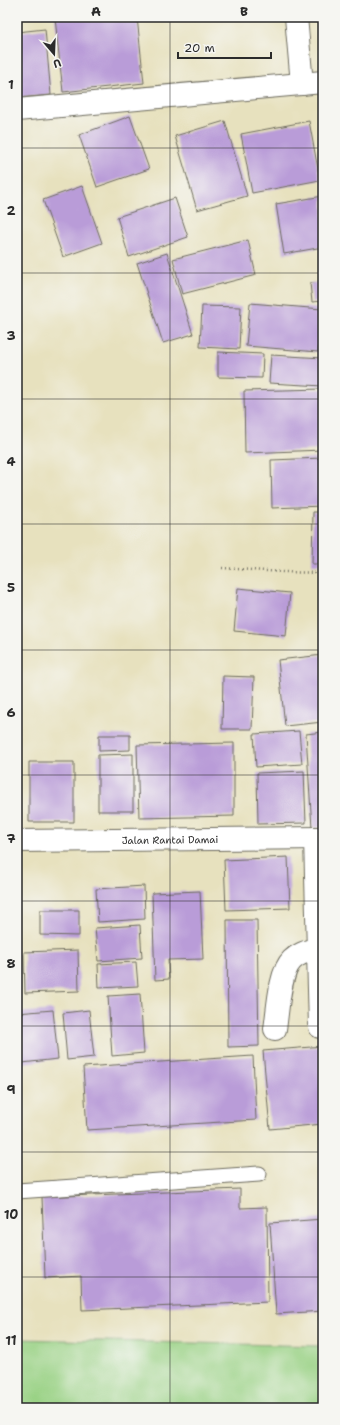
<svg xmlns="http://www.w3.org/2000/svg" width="340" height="1425" font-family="'Shantell Sans',sans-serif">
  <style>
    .green { fill: #9ad285; stroke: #627e58 }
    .building { fill: #b99cd8 }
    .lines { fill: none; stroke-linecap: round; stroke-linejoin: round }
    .service-casing { stroke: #6d6b5e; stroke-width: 17 }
    .minor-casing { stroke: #6d6b5e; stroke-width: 24 }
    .path { stroke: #6d6b5e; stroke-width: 2.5; stroke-dasharray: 1 3; stroke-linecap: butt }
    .service { stroke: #fff; stroke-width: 15 }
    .minor { stroke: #fff; stroke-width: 22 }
    .grid { fill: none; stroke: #2b2b2b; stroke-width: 1; stroke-opacity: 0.55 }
    .labels { text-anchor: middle; stroke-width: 4; stroke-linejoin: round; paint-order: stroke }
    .street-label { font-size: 10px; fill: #2b2b2b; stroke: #f6f6f2 }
    .neatline { fill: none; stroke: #2b2b2b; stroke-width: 1.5 }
    .grid-label { font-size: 13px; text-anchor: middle; font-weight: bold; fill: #2b2b2b }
  </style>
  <rect width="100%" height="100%" fill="#f6f6f2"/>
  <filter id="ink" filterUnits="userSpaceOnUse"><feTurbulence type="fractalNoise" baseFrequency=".025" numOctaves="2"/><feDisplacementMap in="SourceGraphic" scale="8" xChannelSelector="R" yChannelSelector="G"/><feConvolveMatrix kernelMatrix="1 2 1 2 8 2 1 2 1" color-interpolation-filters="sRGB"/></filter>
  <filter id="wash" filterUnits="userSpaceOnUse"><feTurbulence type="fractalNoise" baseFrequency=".012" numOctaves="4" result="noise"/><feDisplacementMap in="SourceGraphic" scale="16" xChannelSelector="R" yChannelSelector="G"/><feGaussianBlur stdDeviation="0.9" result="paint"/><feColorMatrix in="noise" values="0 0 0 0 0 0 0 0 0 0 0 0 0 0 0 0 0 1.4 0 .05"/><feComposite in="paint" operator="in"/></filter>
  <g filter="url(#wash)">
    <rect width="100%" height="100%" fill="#e7e1be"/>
    <!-- green -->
    <path class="green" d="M17,1339L323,1346V1408H17Z"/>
    <g id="blocks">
      <!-- building -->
      <path class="building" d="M63,17H137L144,83L63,92L55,18Z
        M45,29L51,95L17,98V32Z
        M130,116L149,169L97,187L79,135Z
        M225,121L247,196L197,210L175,136Z
        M309,121L320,180L252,193L241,134Z
        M82,186L102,243L63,257L43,200Z
        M323,196V247L284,254L276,204Z
        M175,198L188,237L129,257L117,217Z
        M248,240L256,275L182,294L173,259Z
        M167,253L193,334L163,343L137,263Z
        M323,282V301L312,302L310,283Z
        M250,303L322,309L318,352L246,346Z
        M202,306L241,307L239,349L200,347Z
        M218,352L263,354L262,378L218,377Z
        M271,355L323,358V386L269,383Z
        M323,389V450L245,453L244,391Z
        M323,458V506L272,508L271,460Z
        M313,512H323V564H312Z
        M238,588L290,593L286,636L234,631Z
        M323,655V722L285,726L278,660Z
        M223,676L254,677L252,729H222Z
        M299,731L302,764L256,767L254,734Z
        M323,732V827L312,828L306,734Z
        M99,735H130V750L99,751Z
        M234,743V816L139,818L137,745Z
        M133,754V811H98V755Z
        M29,762H74V822H29Z
        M304,771L306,823L258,824L257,773Z
        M288,857L290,908L226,910L224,860Z
        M144,886L145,919L98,922L96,889Z
        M200,891L203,959L168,960L169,979L155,980L152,893Z
        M40,910H79V936L40,935Z
        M227,920H257L259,1046L228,1047Z
        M140,925L142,958L98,961L95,928Z
        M78,950L79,991L25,993L24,952Z
        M136,962L138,986L99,988L98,964Z
        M140,994L144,1053L112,1056L108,996Z
        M53,1010L58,1059L22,1063L17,1013Z
        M89,1010L94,1057L67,1060L63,1013Z
        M323,1046V1124L270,1129L263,1051Z
        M253,1056L256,1120L87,1130L83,1067Z
        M240,1189V1208L267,1207L268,1302L82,1310L81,1276L45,1278L42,1197Z
        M323,1219V1311L276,1314L270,1223Z"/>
    </g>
  </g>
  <g filter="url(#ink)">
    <use href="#blocks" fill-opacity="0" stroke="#6d6b5e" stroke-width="1"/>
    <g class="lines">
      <defs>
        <path id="service" d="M17,1191L259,1174"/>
        <g id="minor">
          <path d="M296,17L302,84"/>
          <path d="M17,110L323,82"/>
          <path d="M315,838L320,1027"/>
          <path id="s1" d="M17,841L323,838"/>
          <path d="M275,1029C278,1011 279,973 292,960C299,953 309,951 318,948"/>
        </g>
      </defs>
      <!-- service casing -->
      <use href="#service" class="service-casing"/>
      <!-- minor casing -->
      <use href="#minor" class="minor-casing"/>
      <!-- path -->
      <path class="path" d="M222,568L282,572L323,573"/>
      <!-- service -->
      <use href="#service" class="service"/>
      <!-- minor -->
      <use href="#minor" class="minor"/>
    </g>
  </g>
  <!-- grid -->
  <path class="grid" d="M170,17V1408M17,148H323M17,273H323M17,399H323M17,524H323M17,650H323M17,775H323M17,901H323M17,1026H323M17,1152H323M17,1277H323"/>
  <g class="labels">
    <!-- street labels -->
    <g class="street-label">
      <text dy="4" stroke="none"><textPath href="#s1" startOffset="153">Jalan Rantai Damai</textPath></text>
    </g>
  </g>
  <!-- margin -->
  <rect width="340" height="1425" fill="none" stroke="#f6f6f2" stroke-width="44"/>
  <!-- north arrow -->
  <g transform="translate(54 54) rotate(161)" stroke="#f6f6f2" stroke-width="3" paint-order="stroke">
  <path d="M0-3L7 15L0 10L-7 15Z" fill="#2b2b2b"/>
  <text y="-6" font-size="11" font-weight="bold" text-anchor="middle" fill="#2b2b2b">U</text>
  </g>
  <!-- scale -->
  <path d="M178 52v6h93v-6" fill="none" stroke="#2b2b2b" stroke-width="2"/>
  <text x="184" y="52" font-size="12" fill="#2b2b2b" stroke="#f6f6f2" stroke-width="3" paint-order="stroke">20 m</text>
  <rect x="22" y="22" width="296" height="1381" class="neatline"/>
  <g class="grid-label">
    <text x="96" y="16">A</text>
    <text x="244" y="16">B</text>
    <text x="11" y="89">1</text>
    <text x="11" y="215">2</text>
    <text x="11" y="340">3</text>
    <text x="11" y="466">4</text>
    <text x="11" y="592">5</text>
    <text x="11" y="717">6</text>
    <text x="11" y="843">7</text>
    <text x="11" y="968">8</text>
    <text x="11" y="1094">9</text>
    <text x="11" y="1219">10</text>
    <text x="11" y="1345">11</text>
  </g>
</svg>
